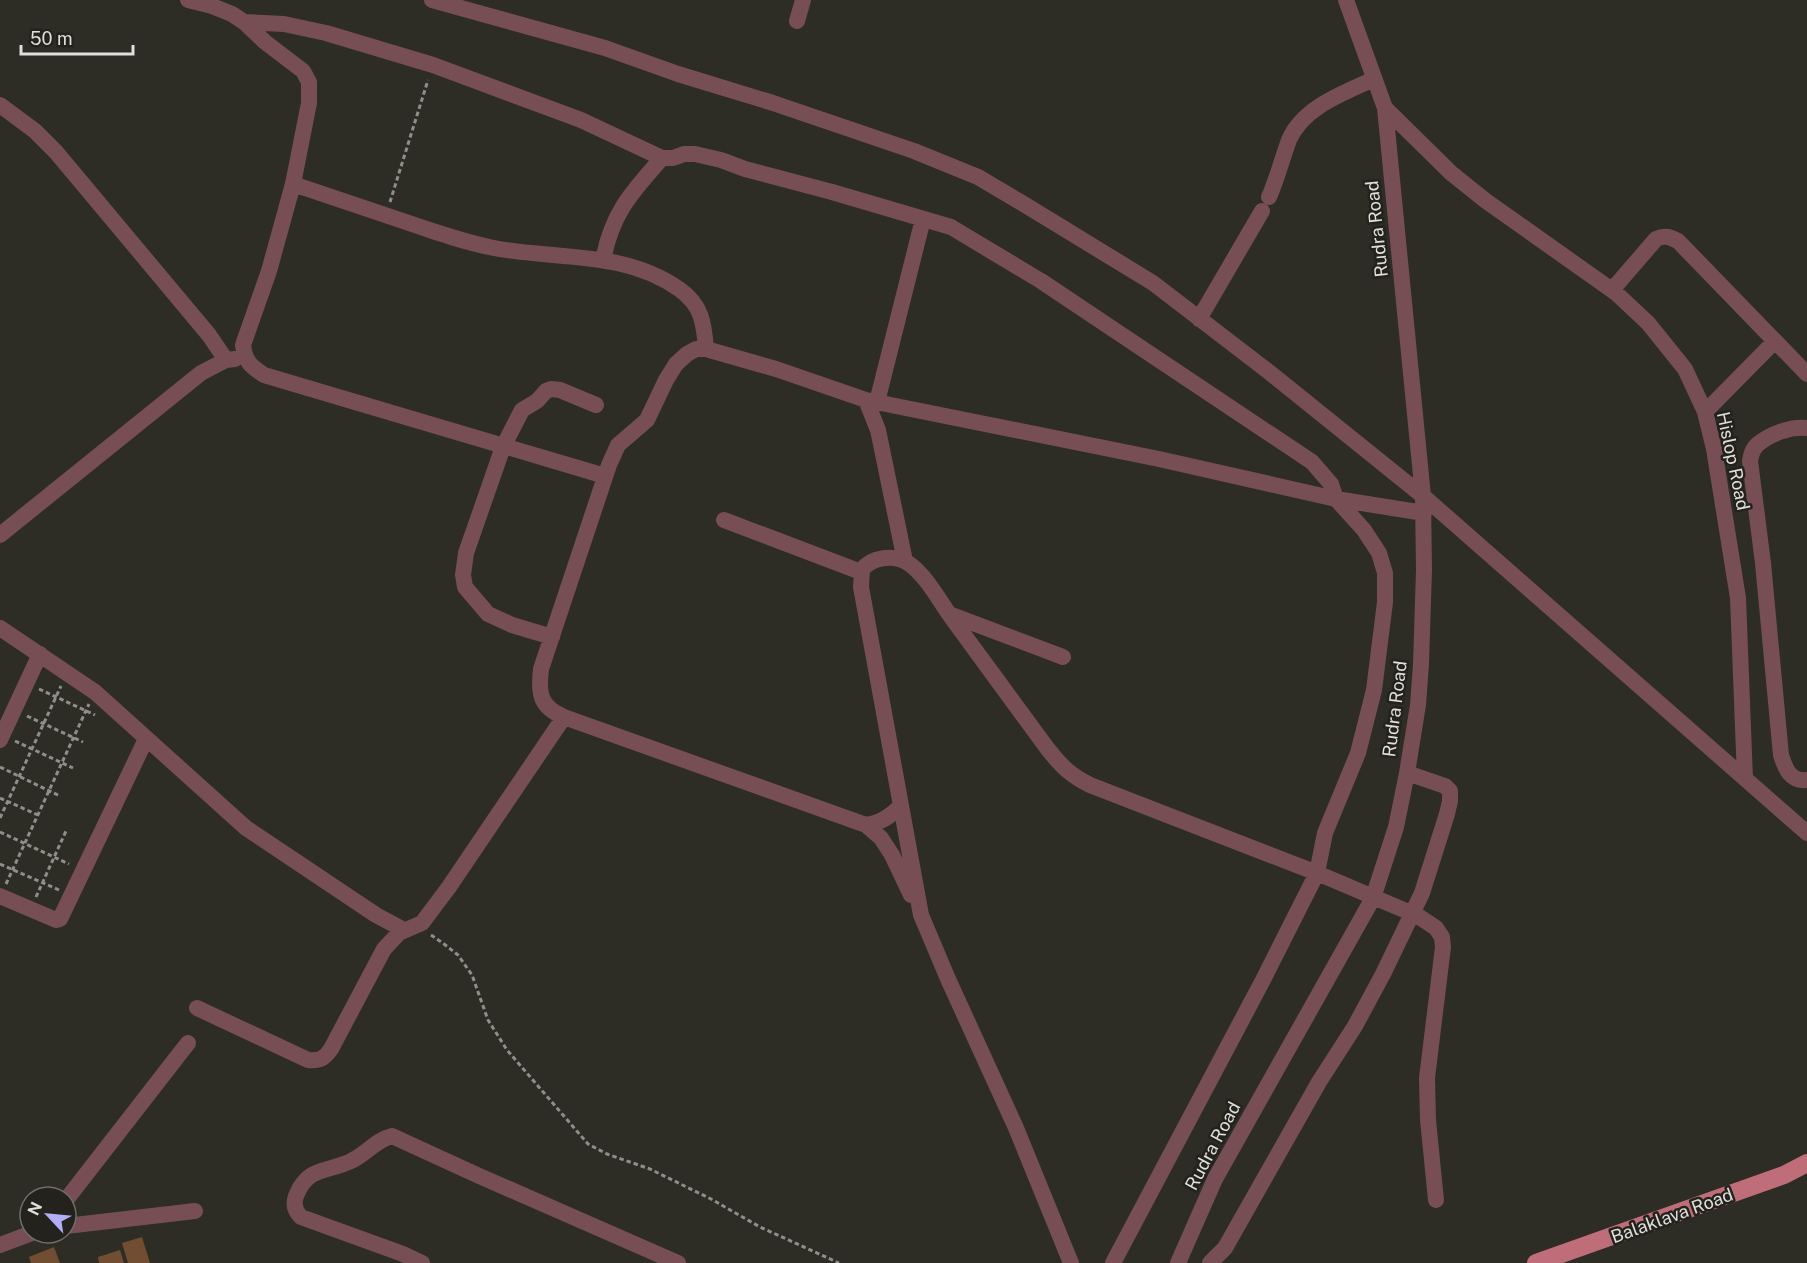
<svg xmlns="http://www.w3.org/2000/svg" width="1807" height="1263" font-family="'Public Sans',sans-serif">
  <style>
    .building { fill: #714e31 }
    .lines { fill: none; stroke-linecap: round; stroke-linejoin: round }
    .path { stroke: #8f8e88; stroke-width: 3; stroke-dasharray: 4.5 3; stroke-linecap: butt }
    .minor { stroke: #774e53; stroke-width: 16 }
    .major { stroke: #c06d7a; stroke-width: 18 }
    .labels { text-anchor: middle; stroke-width: 5; stroke-linejoin: round; paint-order: stroke }
    .street-label { font-size: 18px; fill: #e0dfdb; stroke: #23221c }
  </style>
  <rect width="100%" height="100%" fill="#2d2c25"/>
  <!-- building -->
  <path class="building" d="M142,1237L150,1263H128L122,1243Z
    M54,1247L60,1263H31L29,1257Z
    M120,1250L124,1263H99L98,1257Z"/>
  <g class="lines">
    <!-- path -->
    <path class="path" d="M390,202L428,80
      M39,689L95,715
      M27,716L83,742
      M15,741L73,768
      M0,767L60,796
      M0,798L38,815
      M0,818L61,686
      M0,832L69,864
      M0,864L59,890
      M6,884L89,704
      M36,897L66,831
      M431,935L444,944L458,955L472,975L488,1020L507,1050L588,1144L607,1154L650,1169L711,1199L760,1227L839,1263"/>
    <!-- minor -->
    <path class="minor" d="M188,0L212,6L232,14L244,22L265,42L303,71L309,82V103L293,184L269,271L243,345C245,361 250,366 264,375L605,476
      M432,0L605,48L678,74L773,103L914,151L978,177L1022,203L1153,283L1269,372L1423,496L1807,833
      M1346,0L1385,108L1451,173L1486,201L1616,293L1648,323L1685,369L1705,412L1714,449L1738,598L1745,779
      M797,21L803,0
      M244,22L284,24L326,33L433,65L581,120L662,158H673L684,154H695L721,160L745,169L832,192L951,227L1041,281L1312,462L1331,484L1336,499L1364,530L1379,553L1385,573V602L1374,690L1358,753L1325,833L1317,873L1263,980L1113,1263
      M0,105L35,131L56,152L209,335L226,360
      M293,184C331,197 368,209 406,222C435,232 464,242 494,248C556,260 624,250 679,289C702,305 704,323 706,349
      M1269,197C1277,179 1282,159 1289,140C1303,107 1344,93 1374,79
      M603,260C612,213 631,193 662,158
      M1612,290L1656,239C1665,235 1670,237 1678,241L1807,374
      M1199,319L1262,211
      M866,400L878,430L905,561
      M877,402L923,219
      M1705,412L1775,341
      M1807,428C1791,426 1770,434 1758,444C1752,449 1751,455 1750,461L1763,563L1781,755C1785,768 1790,782 1807,780
      M724,520L861,572
      M0,535L201,373L226,360L235,359
      M949,614L1063,657
      M0,628L95,692L246,828L376,915L404,930
      M552,637L512,625L488,614L465,587L463,575L466,553L503,447L522,410L537,401L546,391L551,389L560,390L596,405
      M0,740L40,654
      M901,806C890,816 881,823 866,825L564,717C540,707 538,694 541,669L609,465L618,445L647,420L666,380L676,364L687,354L696,349H706L776,369L866,400L1159,459L1336,499L1424,513
      M866,825L881,838L892,855L911,895
      M0,896L56,920L60,919L146,739
      M197,1008L308,1060C320,1061 324,1059 331,1049L384,949L399,933L422,923L449,887L564,717
      M66,1200L188,1043
      M66,1226L195,1211
      M0,1245L32,1233
      M422,1263L403,1254L301,1217C295,1211 293,1204 296,1196C308,1165 329,1173 353,1160C367,1153 376,1140 392,1136L477,1175L678,1263
      M1071,1263L1016,1128L948,979L921,915L861,587L862,570C871,557 894,554 908,563C925,574 939,600 951,617C983,661 1015,704 1047,748C1061,766 1070,775 1090,785L1317,873L1418,916L1436,928L1442,937L1443,947L1427,1078L1428,1120L1436,1200
      M1178,1263L1215,1179L1373,898L1396,827L1407,773L1418,705L1421,664L1424,570L1423,496L1385,108
      M1210,1263L1225,1248L1319,1082L1355,1026L1383,974L1422,893L1447,814L1450,801V791L1445,786L1407,773"/>
    <!-- major -->
    <path class="major" d="M1536,1263L1784,1175L1807,1163"/>
  </g>
  <g class="labels">
    <!-- street labels -->
    <g class="street-label">
      <text transform="translate(1377 229) rotate(-96)" y="6">Rudra Road</text>
      <text transform="translate(1733 461) rotate(78)" y="6">Hislop Road</text>
      <text transform="translate(1395 709) rotate(-83)" y="6">Rudra Road</text>
      <text transform="translate(1213 1146) rotate(-62)" y="6">Rudra Road</text>
      <text transform="translate(1672 1216) rotate(-20)" y="6">Balaklava Road</text>
    </g>
  </g>
  <!-- north arrow -->
  <g transform="translate(48 1215) rotate(296)"><circle r="28" fill="#23221c" stroke="#6f6e68" stroke-width="1.5"/>
  <path d="M0-4.5L10 22L0 15L-10 22Z" fill="#b2adf9"/>
  <text y="-9" font-size="16" font-weight="bold" text-anchor="middle" fill="#e0dfdb">N</text>
  </g>
  <!-- scale -->
  <path d="M21 45v9h112v-9" fill="none" stroke="#e0dfdb" stroke-width="3"/>
  <text x="30" y="45" font-size="18" fill="#e0dfdb" stroke="#23221c" stroke-width="4.5" paint-order="stroke">50 m</text>
</svg>
